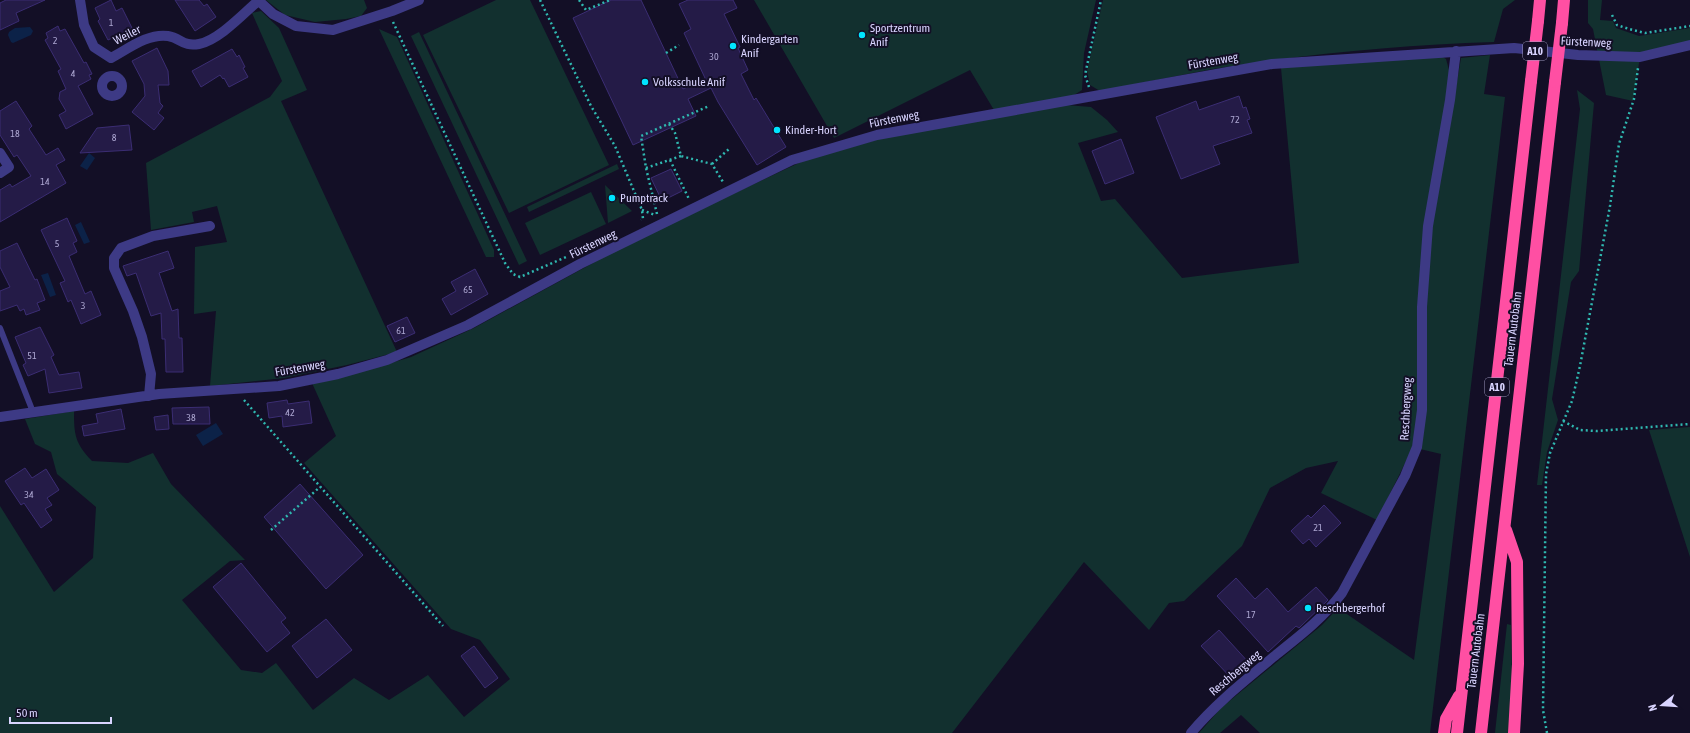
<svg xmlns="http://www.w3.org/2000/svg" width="1690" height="733" font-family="'Asap Condensed',sans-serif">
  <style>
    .green { fill: #12302f }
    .water { fill: #0c2248 }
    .building { fill: #241b47; stroke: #3b2d73 }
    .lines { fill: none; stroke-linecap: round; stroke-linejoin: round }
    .path { stroke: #2fb8b0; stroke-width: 2.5; stroke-dasharray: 2 3; stroke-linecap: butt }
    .service { stroke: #3d3a85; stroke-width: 6 }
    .minor { stroke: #3d3a85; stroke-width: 10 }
    .motorway { stroke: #ff4fa3; stroke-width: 12 }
    .motorway-bridge { stroke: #ff4fa3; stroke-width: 12 }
    .poi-dot { fill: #00e5ff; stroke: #130f26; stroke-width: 1.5 }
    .labels { text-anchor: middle; stroke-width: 4; stroke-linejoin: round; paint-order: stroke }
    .number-label { font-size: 10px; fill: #aca6d1 }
    .shield { fill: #130f26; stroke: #9e99be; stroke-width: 1 }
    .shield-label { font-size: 11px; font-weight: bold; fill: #d9d4ff }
    .poi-label { font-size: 12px; fill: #d9d4ff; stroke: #130f26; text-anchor: start }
    .street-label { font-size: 12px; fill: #d9d4ff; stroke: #130f26 }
  </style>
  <rect width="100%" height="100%" fill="#130f26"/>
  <!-- green -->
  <path class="green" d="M266,0H364L367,8L361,16L346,19L315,22L285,15Z
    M496,0H530L609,165L509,213L423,35Z
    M754,0H1096L1084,53L1082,90L1071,97L994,110L970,70L834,138Z
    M1103,0H1515L1503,9L1494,42C1400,45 1306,54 1213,69C1175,76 1137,84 1100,91L1090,85L1087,71Z
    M1588,0H1602L1600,20L1613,21L1616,28L1639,36L1690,28V41L1640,57L1633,101L1606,95L1593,29L1588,23Z
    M261,11L279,28L307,90L281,101L397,352L347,365L284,378L210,386L216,311L194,314L195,247L227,242L217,206L192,212L194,222L151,230L146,163L270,97L282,81L252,13Z
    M379,29L397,37L494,250V257H486Z
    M419,32L527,261L519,265L411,36Z
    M1438,54L1446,59L1449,70V88L1426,219L1418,419L1412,449L1377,520L1321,493L1338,461L1306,468L1270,488L1242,546L1184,601L1169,603L1149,630L1084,562L952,733H0V506L54,592L93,558L96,507L57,474L51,452L35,444L25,419L74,411C74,435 75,443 92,461L128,463L153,453L171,484L245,560L230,561L182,600L241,670L262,673L276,663L313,710L354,678L389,700L428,675L464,717L510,679L480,640L451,629L304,463L336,436L312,383L354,374L411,357L474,328L635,240L803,161L886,137L1066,105L1091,107L1107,120L1118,132L1078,143L1101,201L1115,199L1182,278L1299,263L1281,68Z
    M1490,55L1484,94L1505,97L1430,733H1260L1241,715L1220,733H1199L1221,708L1322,625L1338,608L1414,660L1441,454L1420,449L1423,317L1430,240L1461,58Z
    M1577,90L1594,103L1579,271L1571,282L1552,399L1558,420L1547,452L1542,485H1537L1580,109Z
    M617,164L619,169L529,212L527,207Z
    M605,185L632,211L608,223Z
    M591,192L606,224L540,255L525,223Z
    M1690,427V557L1649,430Z
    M1507,624L1511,625L1512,676L1510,733H1495Z"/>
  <!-- water -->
  <path class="water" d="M30,27L33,31L31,35L13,43L11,42L8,35L9,32L15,28Z
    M89,153L95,158L87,170L80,166Z
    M81,222L90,242L84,244L75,225Z
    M48,273L56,295L50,297L41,275Z
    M216,423L223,434L203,446L196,435Z"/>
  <!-- building -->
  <path class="building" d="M6,0H45L16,13L19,21L0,30V3Z
    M111,0L116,11L122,8L132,28L108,40L98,21L100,19L95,8Z
    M175,0H199L204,6L207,4L216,17L195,31Z
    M611,0H641L683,89L705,78L684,33L691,29L679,4L688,0H733L737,8L724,14L740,47L738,48L748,70L741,74L754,100L756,98L786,147L757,165L718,102L711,88L688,99L696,116L633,145L573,18Z
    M58,26L60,31L65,29L84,63L86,62L92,74L89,75L91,79L78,86L93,114L66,129L59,115L66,111L59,99L60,92L66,89L58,71L61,69L45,40L48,38L46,33Z
    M157,48L168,71L169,85H158L160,103L163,106L158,113L164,118L154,130L132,112L145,96L144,84L132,61Z
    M232,49L237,57L239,55L245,67L243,68L248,77L229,87L224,78L223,79L220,75L201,87L192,71Z
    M1239,96L1243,108L1246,107L1250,119L1247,120L1252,133L1213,146L1220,164L1181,179L1156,117L1196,101L1199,110Z
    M16,101L32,126L29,129L46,155L58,148L65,160L56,165L66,183L0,222V190L10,184L12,187L31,176L17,155L14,157L0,135V111Z
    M129,125L132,150L80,153L97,128Z
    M1121,139L1134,173L1105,184L1092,151Z
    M671,169L682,191L662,201L651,178Z
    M67,218L77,241L73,243L77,252L69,256L85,294L91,291L101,315L81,324L71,300L68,302L60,283L65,281L41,230Z
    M17,243L35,280L37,279L45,300L37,303L40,310L26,315L24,309L20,311L17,305L0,311V291L10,287L0,267V251Z
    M168,251L174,268L159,273L172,311L178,309L179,338H182L183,372H166L165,339H162L161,313L151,316L136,273L127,276L123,266Z
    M475,269L488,294L451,315L442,299L456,291L451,282Z
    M407,317L415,333L395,342L387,326Z
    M40,327L54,355L51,357L59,375L79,372L82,388L49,393L45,369L28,376L23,365L26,363L15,337Z
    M287,400L288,404L309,401L312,423L283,427L282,416L269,418L267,403Z
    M209,407L210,424H173L172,408Z
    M121,409L125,429L84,436L82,426L98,423L96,414Z
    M168,415L169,429L156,430L154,417Z
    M25,468L32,478L46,469L59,490L47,498L52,505L45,509L52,520L41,528L24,503L21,505L5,481Z
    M300,484L363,555L326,589L264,517Z
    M1324,505L1341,523L1316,547L1309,539L1303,544L1291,531L1308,515L1311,518Z
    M241,563L286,618L281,622L290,633L267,652L213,587Z
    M1236,578L1255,599L1267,588L1288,612L1316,587L1328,600L1299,628L1296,626L1268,652L1217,596Z
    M326,619L352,650L317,678L292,646Z
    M1219,630L1250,664L1233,680L1201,646Z
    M474,646L498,678L485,688L461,656Z"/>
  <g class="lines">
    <!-- path -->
    <path class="path" d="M540,0L591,106L615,146L642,210L643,219L641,220
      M579,0L586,10L610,0
      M1612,15L1617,25L1629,29L1645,33L1690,26
      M393,22L505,263L513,274L520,277L566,257
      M666,53L679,45
      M1089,87L1085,75L1101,0
      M669,124L675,133L681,156L712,164L723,182
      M670,160L689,199
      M712,164L729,149
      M646,168L681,156
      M642,210L655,215
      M657,214L646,168L641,136L709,106
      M244,400L443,626
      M1563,421L1580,430L1597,431L1690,424
      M271,530L320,487
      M1547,733L1543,710L1546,474L1550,453L1572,401L1580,366L1610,206L1619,144L1634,99L1638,68"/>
    <!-- service -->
    <path class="service" d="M0,328L33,412"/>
    <!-- minor -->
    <path class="minor" d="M80,0L84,25L94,47L111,58C128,49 148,33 168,36C181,38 183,47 199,44C219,40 243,14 258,1
      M258,0L273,14L296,26L333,30L392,11L419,0
      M102 86a10 10 0 1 1 20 0a10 10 0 1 1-20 0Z
      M0,153L9,167L0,173
      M149,396L151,374L142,337L133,311L114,268V258L121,248L153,236L210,226
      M0,417L159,394L279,386L338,374L387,360L468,325L580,264L792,160L877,135L1272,64L1514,48L1578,55L1640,57L1690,45
      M1191,733C1216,703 1247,679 1277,654C1301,635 1324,617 1342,593L1405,476L1417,447L1422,410V307L1428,226L1450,100L1456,51"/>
    <!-- motorway -->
    <path class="motorway" d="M1538,21L1540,0
      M1562,23L1564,0
      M1506,530L1517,562L1518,664L1514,733
      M1444,733L1446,719L1459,696
      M1457,733L1531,81
      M1481,733L1555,82"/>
    <!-- motorway-bridge -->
    <path class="motorway-bridge" d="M1531,81L1538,21
      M1555,82L1562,23"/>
  </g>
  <!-- markers -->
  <g class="poi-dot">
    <circle cx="862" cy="35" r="4"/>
    <circle cx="733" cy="46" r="4"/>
    <circle cx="645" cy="82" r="4"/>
    <circle cx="777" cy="130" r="4"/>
    <circle cx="612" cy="198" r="4"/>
    <circle cx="1308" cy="608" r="4"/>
  </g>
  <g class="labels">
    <!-- number labels -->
    <g class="number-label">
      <text x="111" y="26">1</text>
      <text x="55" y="44">2</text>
      <text x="714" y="60">30</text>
      <text x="73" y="77">4</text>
      <text x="1235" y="123">72</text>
      <text x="15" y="137">18</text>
      <text x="114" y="141">8</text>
      <text x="45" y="185">14</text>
      <text x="57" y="247">5</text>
      <text x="468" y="293">65</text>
      <text x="83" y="309">3</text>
      <text x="401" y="334">61</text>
      <text x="32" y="359">51</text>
      <text x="290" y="416">42</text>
      <text x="191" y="421">38</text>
      <text x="29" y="498">34</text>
      <text x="1318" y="531">21</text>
      <text x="1251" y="618">17</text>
    </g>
    <!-- shield labels -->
    <g class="shield">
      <rect x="1523" y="42" width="24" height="18" rx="3"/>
      <rect x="1485" y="378" width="24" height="18" rx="3"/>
    </g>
    <g class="shield-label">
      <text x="1535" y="55">A10</text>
      <text x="1497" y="391">A10</text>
    </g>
    <!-- poi labels -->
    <g class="poi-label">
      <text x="870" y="32">Sportzentrum<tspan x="870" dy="14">Anif</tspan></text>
      <text x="741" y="43">Kindergarten<tspan x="741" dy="14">Anif</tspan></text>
      <text x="653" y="86">Volksschule Anif</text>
      <text x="785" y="134">Kinder-Hort</text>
      <text x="620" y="202">Pumptrack</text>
      <text x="1316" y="612">Reschbergerhof</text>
    </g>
    <!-- street labels -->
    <g class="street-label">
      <text transform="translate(127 35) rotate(-27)" y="4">Weiler</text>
      <text transform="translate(1586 42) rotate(3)" y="4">Fürstenweg</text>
      <text transform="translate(1213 61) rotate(-10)" y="4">Fürstenweg</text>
      <text transform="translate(894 119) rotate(-11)" y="4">Fürstenweg</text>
      <text transform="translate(593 244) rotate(-26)" y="4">Fürstenweg</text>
      <text transform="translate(1513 329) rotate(-83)" y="4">Tauern Autobahn</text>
      <text transform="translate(300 368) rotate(-10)" y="4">Fürstenweg</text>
      <text transform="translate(1406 409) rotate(-87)" y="4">Reschbergweg</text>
      <text transform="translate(1476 651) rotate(-83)" y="4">Tauern Autobahn</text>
      <text transform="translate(1235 673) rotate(-40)" y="4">Reschbergweg</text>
    </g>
  </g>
  <!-- north arrow -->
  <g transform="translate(1662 705) rotate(253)" stroke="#130f26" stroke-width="3" paint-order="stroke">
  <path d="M0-3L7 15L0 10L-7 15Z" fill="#d9d4ff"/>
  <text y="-6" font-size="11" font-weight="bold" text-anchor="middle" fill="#d9d4ff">N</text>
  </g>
  <!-- scale -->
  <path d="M10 717v6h101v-6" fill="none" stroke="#d9d4ff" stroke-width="2"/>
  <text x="16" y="717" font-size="12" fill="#d9d4ff" stroke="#130f26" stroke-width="3" paint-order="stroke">50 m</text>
</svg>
